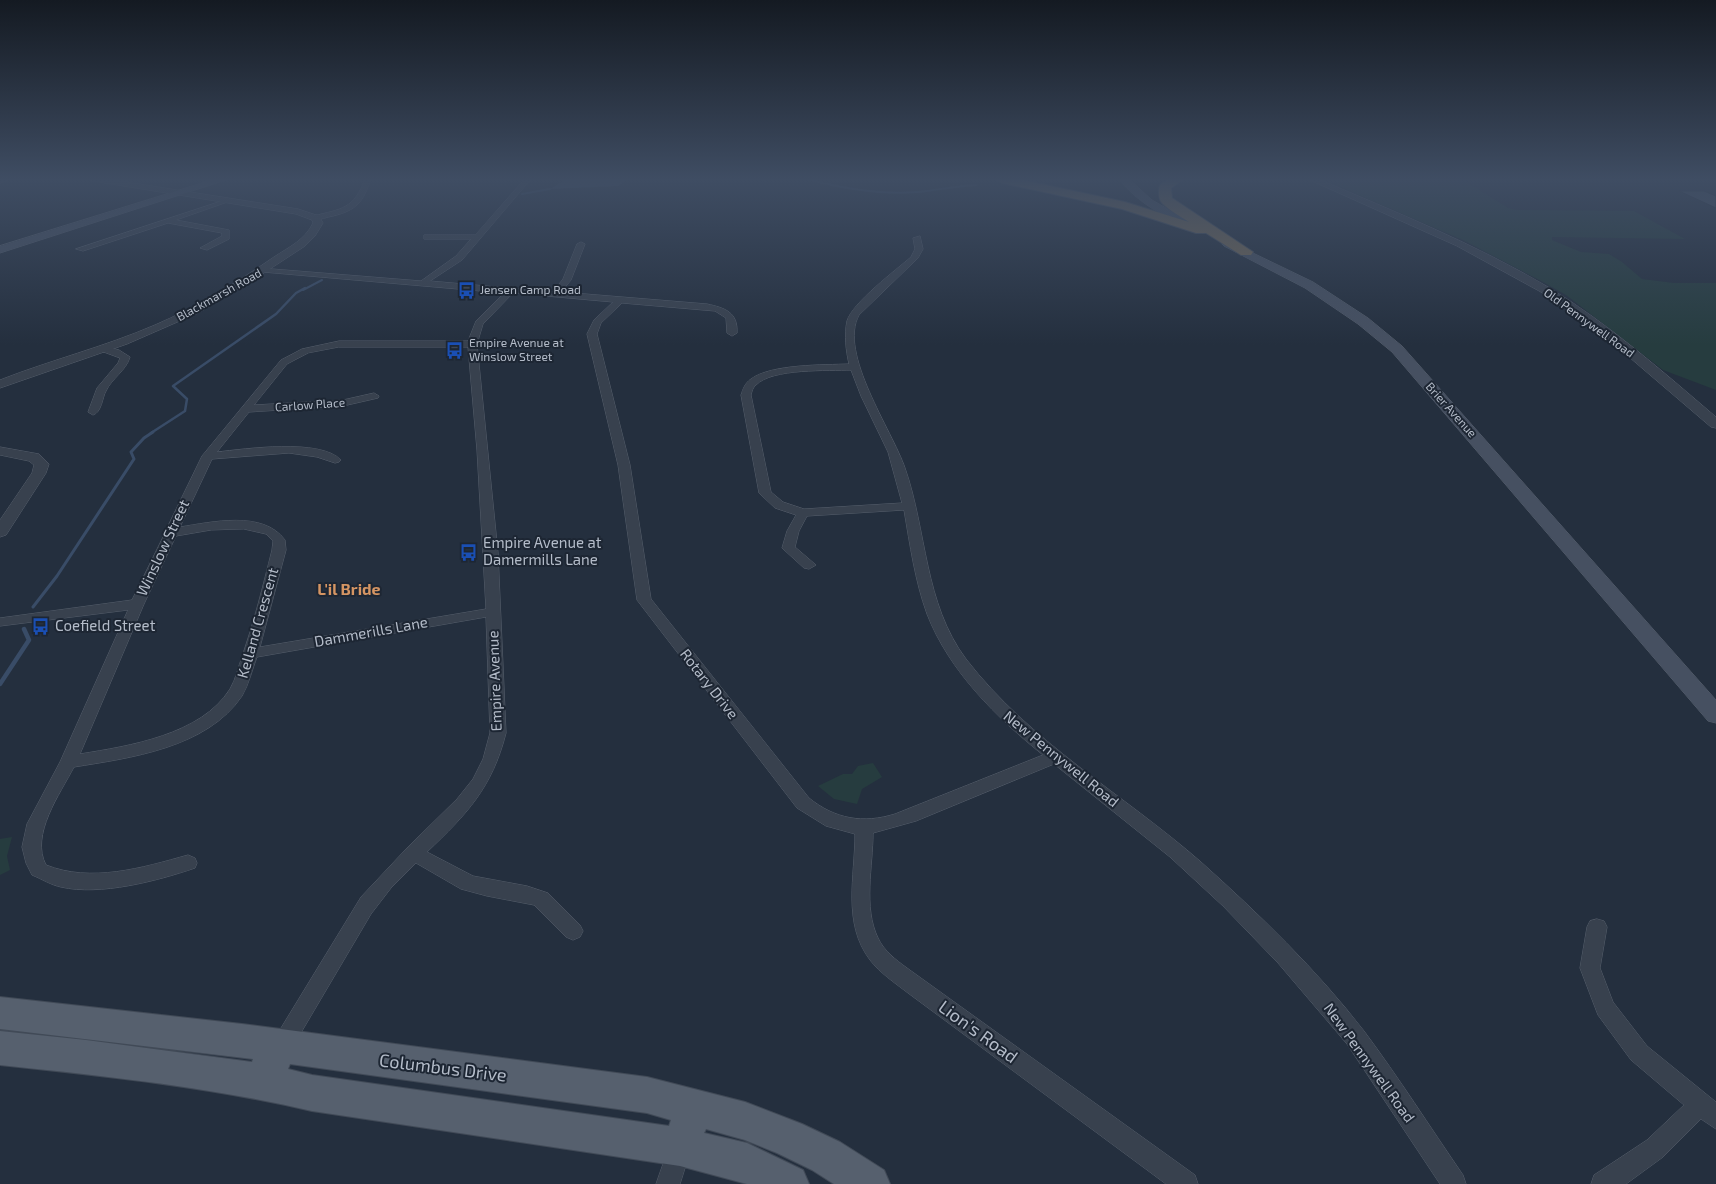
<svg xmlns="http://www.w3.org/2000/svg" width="1716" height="1184" font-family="'Exo 2',sans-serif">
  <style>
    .green { fill: #263c3f }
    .water { fill: #394c67 }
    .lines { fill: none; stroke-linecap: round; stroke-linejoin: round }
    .stream-far3 { stroke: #394c67; stroke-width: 2 }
    .stream-far2 { stroke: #394c67; stroke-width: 2.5 }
    .stream-far1 { stroke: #394c67; stroke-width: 3 }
    .stream { stroke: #394c67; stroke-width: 4.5 }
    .building { fill: #455162; stroke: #1f2835 }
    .minor-casing { stroke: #565f6c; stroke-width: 1 }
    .tertiary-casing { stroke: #565f6c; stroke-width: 1 }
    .secondary-casing { stroke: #565f6c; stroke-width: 1 }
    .primary-casing { stroke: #414a57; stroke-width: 2 }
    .motorway-casing { stroke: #434c59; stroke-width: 2 }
    .minor { fill: #38414e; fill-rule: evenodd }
    .tertiary { fill: #38414e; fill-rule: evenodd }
    .secondary { fill: #465061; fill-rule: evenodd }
    .primary { fill: #56606e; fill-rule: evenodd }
    .motorway { fill: #746855; fill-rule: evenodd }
    .labels { text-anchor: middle; stroke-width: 4; stroke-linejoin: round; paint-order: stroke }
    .far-poi-label { font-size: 12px; fill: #b4bcc9; stroke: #1d2633; text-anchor: start }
    .far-street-label { font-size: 12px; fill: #b4bcc9; stroke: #1d2633 }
    .poi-label { font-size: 15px; fill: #b4bcc9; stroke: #1d2633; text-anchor: start }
    .street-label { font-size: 15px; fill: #b4bcc9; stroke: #1d2633 }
    .neighbourhood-label { font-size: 16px; font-weight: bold; fill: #d59563; stroke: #1d2633 }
    .near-street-label { font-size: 18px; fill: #b4bcc9; stroke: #1d2633 }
  </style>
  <rect width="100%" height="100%" fill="#242f3e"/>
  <!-- green -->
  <path class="green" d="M1334,179H1462L1508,208L1517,210L1634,211L1685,239L1552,237V240L1581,252L1609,254L1622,262L1642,279L1674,283H1716V390L1663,370L1566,295L1543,282L1465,241L1341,187Z
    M873,763L882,777L862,789L857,804L834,799L818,786L843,774H852L858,766Z
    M12,837L7,856L10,870L0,875V839Z"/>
  <!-- water -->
  <path class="water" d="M566,179H628L618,186L550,189Z"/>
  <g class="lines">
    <!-- stream-far3 -->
    <path class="stream-far3" d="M807,179C844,189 880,195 918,192C938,190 956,186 976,185
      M522,194L550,189
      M303,290L322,280"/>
    <!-- stream-far2 -->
    <path class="stream-far2" d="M151,433L185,411L187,399L173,386L276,314L296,293L305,288"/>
    <!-- stream-far1 -->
    <path class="stream-far1" d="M33,607L57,576L134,459L131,452L144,438L153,432"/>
    <!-- stream -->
    <path class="stream" d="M0,684L29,640L24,629"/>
  </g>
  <!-- building -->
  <path class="building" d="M1679,191H1704L1716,196V208Z"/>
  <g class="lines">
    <defs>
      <path id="minor" d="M0,179H11L0,183Z
        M365,179H371C363,202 357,210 333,216C327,217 320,220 313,220V216C342,209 354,209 365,179Z
        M525,179H531L462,260L430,281L553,292L563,279L577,244L581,242L585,244L571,280L561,292L707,304C725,308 738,312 737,333L732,336L727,333L726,318L715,311L622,303L601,323L597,334L630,465L651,599L809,798C835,819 863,824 895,814L1043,755C997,718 949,671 927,614C915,581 910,545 904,510L807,516L799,531L795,547L816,565L809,569L804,568L782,548L787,531L796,515L775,508L759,493L741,395C743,389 745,383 751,379C771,364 824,365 849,364C846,351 844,335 847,321C852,303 896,270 911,257L915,249L913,238L920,236L923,249L918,258L859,315C838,353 892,430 905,468C927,531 924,603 966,659C1030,742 1123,794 1201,862C1259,914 1317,970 1364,1031C1399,1078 1430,1127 1463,1175L1466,1184H1440L1347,1044L1278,963L1223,906L1170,857L1054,764L916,821L873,833C873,866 863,907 878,938C884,951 896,960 907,968L1195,1175L1198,1184H1166L908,993C895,983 880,973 870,960C842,923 855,876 855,834L826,826L797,808L637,600L618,465L587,334L594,320L613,302L513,293L483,324L477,344L498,553L506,733C492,788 467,814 427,852L473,876L527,886L548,893L580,925L583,931L580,937L573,940L566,937L534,905L487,896L461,889L416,863L391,888L371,914L289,1053L281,1056L273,1053L270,1046L361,897L407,848L457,799L473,779L483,759L490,733L486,617L257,657C252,670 249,684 242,696C207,748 130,758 74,767C60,794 30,835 46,865C91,883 142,868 188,855L195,858L197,863L195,868C157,881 100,896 61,887C51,885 42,879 32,875L26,863L22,847L27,824L60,762L128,610L0,626V618L132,600L164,535L163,533L166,530L202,456L281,360L302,349L339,341H468L476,321L504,293L263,272H260V268L421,281L456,256L471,239H424V235H475ZM339,347H468L477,450L486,609L260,647L286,550L285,540C263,510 212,522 180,527L212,459L289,453L317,457L335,463L339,462L341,460C320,438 245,449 217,452L249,412L343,406L378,398L379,396L374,393L343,400L254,405L287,364L308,353ZM851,370L861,396L888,452L902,503L804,509L783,502L771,492L751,395C752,391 753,387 756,385C772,368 829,371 851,370ZM244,529L266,534L273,541L272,550C263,586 254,622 242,657C238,667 236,679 230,689C201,735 129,746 80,754L144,604L176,536L211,530Z
        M228,199L233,200L176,220L229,230V239L207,250L200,248L222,236V233L168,223L83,251L76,249Z
        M104,346L119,350L130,357C126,371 112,378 106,391C102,398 102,412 93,415L88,412L97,388L118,363L120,358L101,351L99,349Z
        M1597,919L1604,921L1607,927L1600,968L1613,1002L1647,1046L1716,1102V1129L1701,1119L1663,1157L1626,1184H1591L1594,1175L1647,1140L1684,1105L1631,1060L1598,1015L1580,968L1587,927L1590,921Z
        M679,1137L687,1141L691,1149L680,1184H656L671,1141Z"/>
      <path id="tertiary" d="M89,179H107L298,209L319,216L323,223L315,236L305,246L250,282L198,313L127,344L0,388V380C51,360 104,347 155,325C197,307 236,283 274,257C289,247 305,240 313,223L312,220L296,214L93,181Z
        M1308,179H1318C1396,212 1475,244 1548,287C1609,324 1662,371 1716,417V428L1711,427L1608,339L1541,292L1457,246Z
        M0,447L39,454L49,464L46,473L8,532L6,535L0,537V520L32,473L34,465L29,461L0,455Z"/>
      <path id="secondary" d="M215,179H229L0,253V246Z
        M1119,179H1129L1152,200L1203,229L1198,232L1194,231C1166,217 1138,204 1119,179Z
        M1228,241L1313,282L1368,318L1402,346L1716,700V723L1708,721L1392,352L1358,324L1305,288L1224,246L1222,244Z"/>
      <path id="primary" d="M0,997L242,1024L647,1077L745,1102L802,1124L840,1142L884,1170L890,1184H834L812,1170L777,1153L745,1140L706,1129L704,1133L747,1143L803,1170L809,1184H747L680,1166L312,1111C210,1087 104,1076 0,1065V1031L86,1040L252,1062L253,1059L0,1029ZM290,1064L647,1113L671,1120L669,1126L312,1075L288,1069Z"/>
      <path id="motorway" d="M996,179H1018L1125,202L1189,222C1180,216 1170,211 1162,203C1159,199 1159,196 1159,192C1158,178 1174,179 1184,179L1171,188L1172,198L1253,252L1251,255H1241L1206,233H1196L1122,209L1002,183Z"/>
    </defs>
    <!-- minor casing -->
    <use href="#minor" class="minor-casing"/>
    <!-- tertiary casing -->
    <use href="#tertiary" class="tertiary-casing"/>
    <!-- secondary casing -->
    <use href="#secondary" class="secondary-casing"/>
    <!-- primary casing -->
    <use href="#primary" class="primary-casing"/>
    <!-- motorway casing -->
    <use href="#motorway" class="motorway-casing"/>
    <!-- minor -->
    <use href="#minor" class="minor"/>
    <!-- tertiary -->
    <use href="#tertiary" class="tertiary"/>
    <!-- secondary -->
    <use href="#secondary" class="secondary"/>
    <!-- primary -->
    <use href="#primary" class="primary"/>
    <!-- motorway -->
    <use href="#motorway" class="motorway"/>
  </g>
  <!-- sky -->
  <linearGradient id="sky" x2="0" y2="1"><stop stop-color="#141a22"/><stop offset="0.52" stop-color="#3f4d63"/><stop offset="1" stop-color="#3f4d63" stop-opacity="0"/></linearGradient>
  <rect width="1716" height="345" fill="url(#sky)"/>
  <!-- icons -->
  <defs>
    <symbol id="bus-bare" viewBox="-9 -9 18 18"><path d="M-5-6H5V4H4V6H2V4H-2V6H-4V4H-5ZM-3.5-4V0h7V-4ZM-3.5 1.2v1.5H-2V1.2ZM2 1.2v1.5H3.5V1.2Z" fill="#1a4fb4" stroke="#1d2633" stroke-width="2.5" paint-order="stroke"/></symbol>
  </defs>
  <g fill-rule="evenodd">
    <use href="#bus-bare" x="454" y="278" width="25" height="25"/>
    <use href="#bus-bare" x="442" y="338" width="25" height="25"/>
    <use href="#bus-bare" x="456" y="540" width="25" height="25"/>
    <use href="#bus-bare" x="28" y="614" width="25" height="25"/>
  </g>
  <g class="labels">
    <!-- far-poi labels -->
    <g class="far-poi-label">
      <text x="480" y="294">Jensen Camp Road</text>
      <text x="469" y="347">Empire Avenue at<tspan x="469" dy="14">Winslow Street</tspan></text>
    </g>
    <!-- far-street labels -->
    <g class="far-street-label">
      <text transform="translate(219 295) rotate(-29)" y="4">Blackmarsh Road</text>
      <text transform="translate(1589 323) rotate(36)" y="4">Old Pennywell Road</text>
      <text transform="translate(310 405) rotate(-4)" y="4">Carlow Place</text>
      <text transform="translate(1451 410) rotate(48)" y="4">Brier Avenue</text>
    </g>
    <!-- poi labels -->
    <g class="poi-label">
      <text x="483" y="548">Empire Avenue at<tspan x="483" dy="17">Damermills Lane</tspan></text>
      <text x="55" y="631">Coefield Street</text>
    </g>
    <!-- street labels -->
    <g class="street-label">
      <text transform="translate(163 548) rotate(-65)" y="5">Winslow Street</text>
      <text transform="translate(258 623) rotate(-74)" y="5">Kelland Crescent</text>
      <text transform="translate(371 632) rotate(-10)" y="5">Dammerills Lane</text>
      <text transform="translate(495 681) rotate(-92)" y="5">Empire Avenue</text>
      <text transform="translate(709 684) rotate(52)" y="5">Rotary Drive</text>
      <text transform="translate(1061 759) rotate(39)" y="5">New Pennywell Road</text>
      <text transform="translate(1369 1063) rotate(54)" y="5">New Pennywell Road</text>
    </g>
    <!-- neighbourhood labels -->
    <g class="neighbourhood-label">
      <text x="349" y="595">L'il Bride</text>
    </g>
    <!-- near-street labels -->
    <g class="near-street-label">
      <text transform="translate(978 1032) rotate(36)" y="6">Lion's Road</text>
      <text transform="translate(443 1068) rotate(7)" y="6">Columbus Drive</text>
    </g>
  </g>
</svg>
